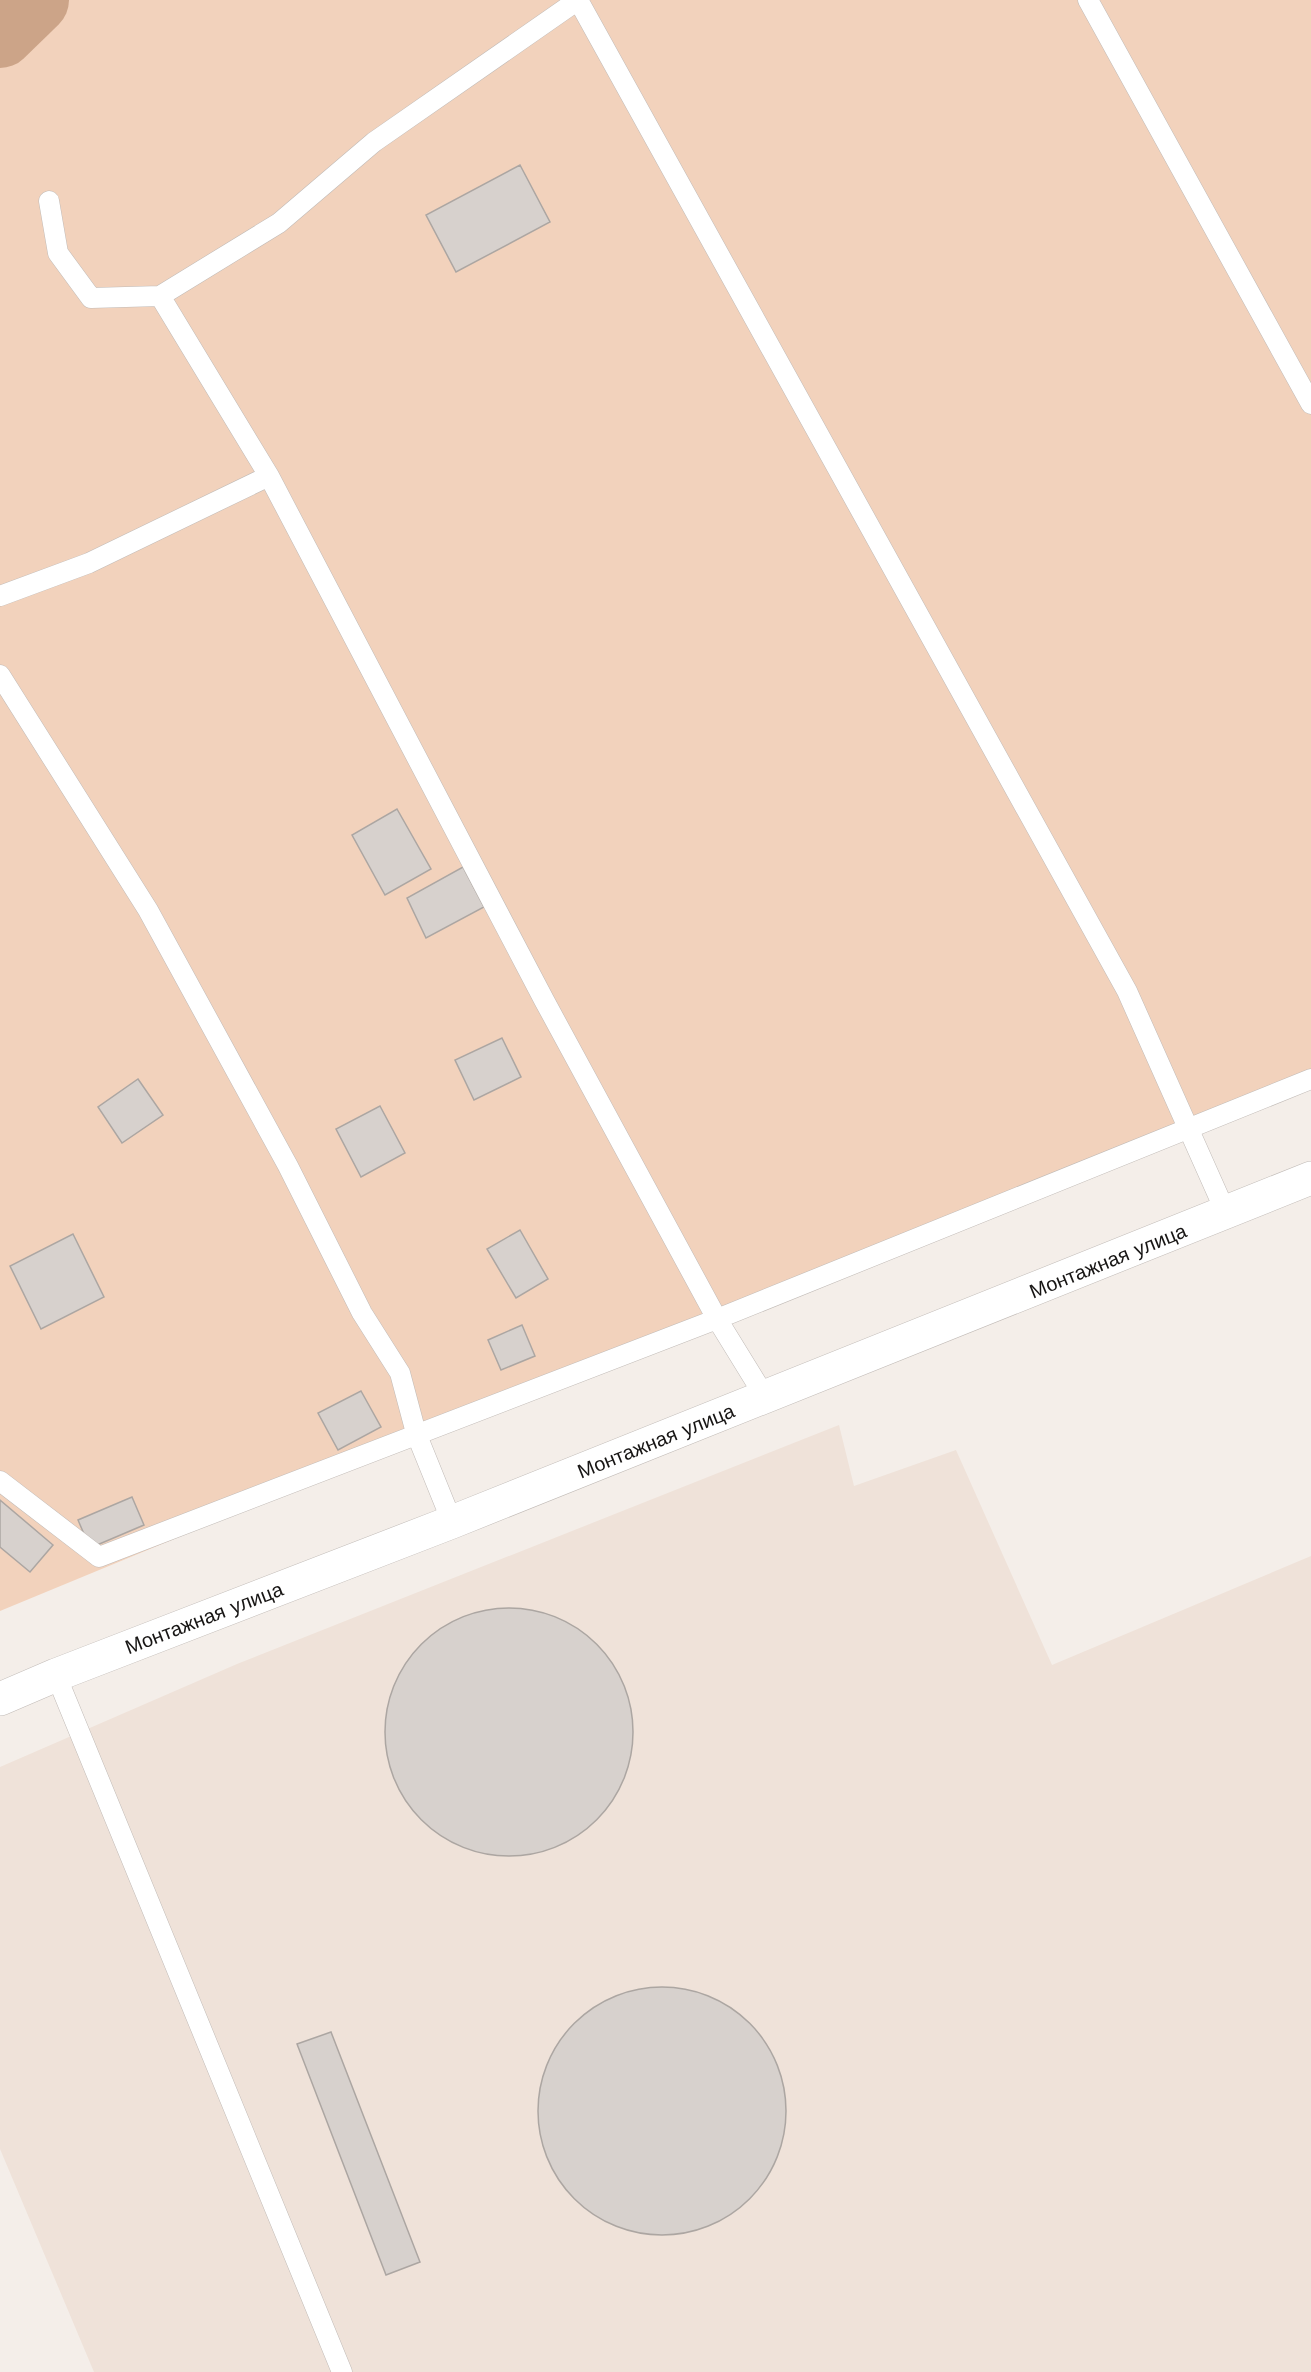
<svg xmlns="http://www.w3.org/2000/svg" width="1311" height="2372" font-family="'Work Sans',sans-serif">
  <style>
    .built { fill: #efe2d9 }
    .green { fill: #f2d2bc }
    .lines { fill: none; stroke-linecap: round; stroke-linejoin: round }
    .river { stroke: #cca488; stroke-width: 68 }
    .building { fill: #d7d1cd; stroke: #aca6a2; stroke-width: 1.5 }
    .lane-casing { stroke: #c1bbb7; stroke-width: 21 }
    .secondary-casing { stroke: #c1bbb7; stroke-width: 34 }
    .lane { stroke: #fff; stroke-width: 20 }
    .secondary { stroke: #fff; stroke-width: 33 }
    .labels { text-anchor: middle; stroke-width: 6; stroke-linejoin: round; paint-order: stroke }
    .street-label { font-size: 20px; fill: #171514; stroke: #fff }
  </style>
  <rect width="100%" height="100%" fill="#f4eee9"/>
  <!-- built -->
  <path class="built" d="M839,1425L854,1486L956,1450L1052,1665L1311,1556V2372H94L0,2149V1767L237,1664Z"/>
  <!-- green -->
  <path class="green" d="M0,0H1311V1069L0,1611Z"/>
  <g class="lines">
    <!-- river -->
    <path class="river" d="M0,34L35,0"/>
  </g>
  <!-- building -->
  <path class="building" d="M520,165L550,222L456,272L426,215Z
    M397,809L431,869L385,895L352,835Z
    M463,867L484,907L426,938L407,898Z
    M502,1038L521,1077L474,1100L455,1060Z
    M138,1079L163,1115L122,1143L98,1107Z
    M380,1106L405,1153L361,1177L336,1129Z
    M520,1230L548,1279L516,1298L487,1249Z
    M73,1234L104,1297L41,1329L10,1266Z
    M522,1325L535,1356L501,1370L488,1340Z
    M361,1391L381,1427L338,1450L318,1413Z
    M132,1497L144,1525L90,1548L78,1520Z
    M0,1500L53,1545L30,1572L0,1547Z
    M385 1732a124 124 0 1 1 248 0a124 124 0 1 1-248 0Z
    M538 2111a124 124 0 1 1 248 0a124 124 0 1 1-248 0Z
    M331,2032L420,2262L386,2275L297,2044Z"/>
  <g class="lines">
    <defs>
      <path id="lane" d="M578,0L1127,991L1226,1213
        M1088,0L1311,404
        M49,201L58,253L91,298L160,296L279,223L374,142L578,0
        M160,296L269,476L544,1000L717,1319L765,1397
        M0,596L89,563L269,476
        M0,675L148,910L288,1166L362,1313L400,1373L416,1433L452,1522
        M0,1481L99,1557L717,1319L1311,1079
        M56,1675L342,2372"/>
      <path id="secondary" d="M0,1699L56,1675L452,1522L1311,1178"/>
    </defs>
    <!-- lane casing -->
    <use href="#lane" class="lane-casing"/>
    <!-- secondary casing -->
    <use href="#secondary" class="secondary-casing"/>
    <!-- lane -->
    <use href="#lane" class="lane"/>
    <!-- secondary -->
    <use href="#secondary" class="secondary"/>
  </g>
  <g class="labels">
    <!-- street labels -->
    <g class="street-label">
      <text transform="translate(1108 1261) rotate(-22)" y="7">Монтажная улица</text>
      <text transform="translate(656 1441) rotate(-22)" y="7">Монтажная улица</text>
      <text transform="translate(204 1618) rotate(-21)" y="7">Монтажная улица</text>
    </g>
  </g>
</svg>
